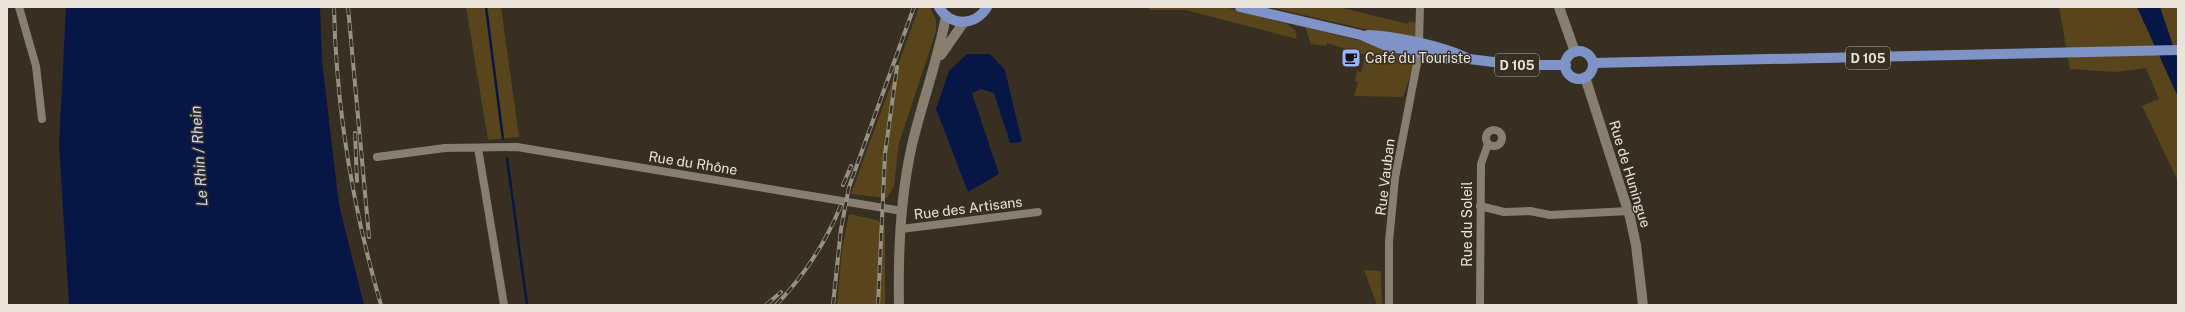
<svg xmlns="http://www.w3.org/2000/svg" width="2185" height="312" font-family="'Public Sans',sans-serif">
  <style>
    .green { fill: #59451b }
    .water { fill: #081645 }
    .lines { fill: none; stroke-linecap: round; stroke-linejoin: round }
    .stream { stroke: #081645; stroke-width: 2.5 }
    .street { stroke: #877f70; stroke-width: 8 }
    .secondary { stroke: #877f70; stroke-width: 10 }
    .primary { stroke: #8093c6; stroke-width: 10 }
    .rail-casing { stroke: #969085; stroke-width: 4 }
    .rail { stroke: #362f22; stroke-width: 2.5; stroke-dasharray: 8; stroke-linecap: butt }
    .labels { text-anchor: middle; stroke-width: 3; stroke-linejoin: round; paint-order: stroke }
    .shield { fill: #362f22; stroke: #b3aea4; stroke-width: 1 }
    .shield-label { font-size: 13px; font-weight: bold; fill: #e9e5dc }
    .poi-label { font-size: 14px; fill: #e9e5dc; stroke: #362f22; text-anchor: start }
    .street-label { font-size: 14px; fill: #e9e5dc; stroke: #362f22 }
    .water-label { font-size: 15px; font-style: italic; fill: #cad8f9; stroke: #362f22 }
  </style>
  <rect width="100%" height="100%" fill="#362f22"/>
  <!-- green -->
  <path class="green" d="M466,7H501L519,137L488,140Z
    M919,7H930L936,20V31L899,143L894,186L887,198L851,194Z
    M1149,7H1225L1287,24L1295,30L1297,39L1186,10H1149Z
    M1269,7H1338L1408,24L1409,21L1416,23V36L1412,40Z
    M2059,7H2178V181L2142,106L2159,99L2146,68L2115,72L2070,69Z
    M1305,27L1406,52L1414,58V65L1403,97L1354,96L1358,82L1355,81L1357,71L1361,72L1365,55L1327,43L1326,46L1311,44Z
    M849,214L877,220L885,227V305H837L842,249Z
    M1364,270L1381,271L1382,305H1377Z"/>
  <!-- water -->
  <path class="water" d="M66,7H320L322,61L339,205L364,305H69L59,145Z
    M2137,7H2160L2178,60V97Z
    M967,54H990L1005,70L1022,142L1010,143L994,93L981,89L972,93L999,174L968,192L936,109L949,71Z"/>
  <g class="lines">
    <!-- stream -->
    <path class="stream" d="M486,7L503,139
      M507,158L527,305"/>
    <!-- street -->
    <path class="street" d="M19,7L36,66L42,119
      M1419,44L1420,7
      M1486 138a8 8 0 1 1 16 0a8 8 0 1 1-16 0Z
      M478,148L504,305
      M377,157L445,148L517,147L902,211
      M1480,206L1504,212L1530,211L1550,215L1629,211
      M901,229L1038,212
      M1389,305V242L1395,178L1419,53
      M1480,305L1481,164L1488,144"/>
    <!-- secondary -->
    <path class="secondary" d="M1559,7L1575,52
      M941,55L964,22
      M1585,77L1630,217L1636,245L1643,305
      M899,305C898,252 900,197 912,145C922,102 938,60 946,16"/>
    <!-- primary -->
    <path class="primary" d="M939,7C950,27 976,26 987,7
      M1240,7L1361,35L1384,45L1449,59H1469L1518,65H1566
      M1368,35C1396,36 1440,46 1465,57
      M1565 65a14 14 0 1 1 28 0a14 14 0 1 1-28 0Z
      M1593,63L2178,50"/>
    <defs>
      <path id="rail" d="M334,7C336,107 353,209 381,305
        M348,7L369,237
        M355,133L357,181
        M843,185L851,166
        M766,305L781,292
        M776,305C804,276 826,242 841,205
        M833,305L841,229L849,187L914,7
        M878,305L885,154L897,67"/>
    </defs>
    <!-- rail casing -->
    <use href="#rail" class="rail-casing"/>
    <!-- rail -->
    <use href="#rail" class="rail"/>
  </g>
  <!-- icons -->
  <defs>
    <symbol id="cafe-square" viewBox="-11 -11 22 22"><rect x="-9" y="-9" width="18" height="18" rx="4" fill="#97b6fd" stroke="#362f22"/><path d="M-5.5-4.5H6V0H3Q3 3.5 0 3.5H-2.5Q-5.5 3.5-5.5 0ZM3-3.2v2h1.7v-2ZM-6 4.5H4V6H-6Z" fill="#111"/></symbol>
  </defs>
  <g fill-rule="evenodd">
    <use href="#cafe-square" x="1340" y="47" width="22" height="22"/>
  </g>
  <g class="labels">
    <!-- shield labels -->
    <g class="shield">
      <rect x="1846" y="47" width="44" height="22" rx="3"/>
      <rect x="1495" y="54" width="44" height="22" rx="3"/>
    </g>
    <g class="shield-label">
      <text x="1868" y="63">D 105</text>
      <text x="1517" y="70">D 105</text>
    </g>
    <!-- poi labels -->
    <g class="poi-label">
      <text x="1365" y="63">Café du Touriste</text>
    </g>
    <!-- street labels -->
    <g class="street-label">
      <text transform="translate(693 163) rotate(9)" y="5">Rue du Rhône</text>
      <text transform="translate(1630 174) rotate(73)" y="5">Rue de Huningue</text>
      <text transform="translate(1385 177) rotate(-83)" y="5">Rue Vauban</text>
      <text transform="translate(968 208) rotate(-7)" y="5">Rue des Artisans</text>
      <text transform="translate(1467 224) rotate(-90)" y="5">Rue du Soleil</text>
    </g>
    <!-- water labels -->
    <g class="water-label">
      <text transform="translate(199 156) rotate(-94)" y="5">Le Rhin / Rhein</text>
    </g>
  </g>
  <!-- border -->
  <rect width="2185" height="312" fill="none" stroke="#e9e5dc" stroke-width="16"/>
</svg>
